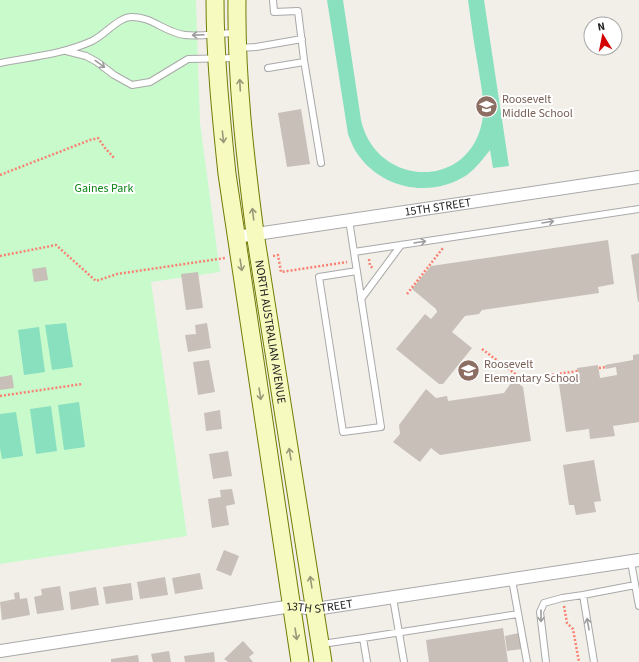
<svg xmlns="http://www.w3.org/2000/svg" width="639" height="662" font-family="'Source Sans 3',sans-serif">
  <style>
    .park { fill: #c8facc }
    .pitch { fill: #88e0be }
    .building { fill: #c7bfb8 }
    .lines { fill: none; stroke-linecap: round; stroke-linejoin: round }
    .service-casing { stroke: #a9a9a9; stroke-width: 8 }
    .minor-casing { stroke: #a9a9a9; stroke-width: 14 }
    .secondary-casing { stroke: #707d05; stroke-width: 19 }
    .path { stroke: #fa8072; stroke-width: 2.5; stroke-dasharray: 2 2; stroke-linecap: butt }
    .service { stroke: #fff; stroke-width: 6 }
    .minor { stroke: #fff; stroke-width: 12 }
    .secondary { stroke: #f7fabf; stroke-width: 17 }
    .oneway { stroke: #9c9c9c }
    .oneway2 { stroke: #979978 }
    .labels { text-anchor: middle; stroke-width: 4; stroke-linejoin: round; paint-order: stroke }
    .education-label { font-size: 12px; fill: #785e54; stroke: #fff; text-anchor: start }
    .park-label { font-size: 12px; fill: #0c8416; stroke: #fff }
    .street-label { font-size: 12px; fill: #222; stroke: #fff }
  </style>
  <rect width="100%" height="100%" fill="#f2efe9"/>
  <!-- park -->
  <path class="park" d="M0,0H196L200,123L220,272L151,282L187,536L0,564Z"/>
  <!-- pitch -->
  <path class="pitch" d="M327,0H343L361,120C375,184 461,191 480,130C487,109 481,87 478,66C474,44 471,22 468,0H484L509,166L493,168L490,150C483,159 476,168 467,175C432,198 384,190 359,156C354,150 351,142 348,134Z
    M66,323L73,367L52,370L45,325Z
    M39,327L45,372L24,375L18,330Z
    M79,402L85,447L64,450L58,405Z
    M51,406L57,451L36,454L30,409Z
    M16,412L23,456L2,459L0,448V414Z"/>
  <!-- building -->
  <path class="building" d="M301,109L310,164L287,167L278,113Z
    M608,240L614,284L598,287L599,293L482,310L479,314L465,316L452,332L472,348L443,384H439L396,349L425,314L431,319L437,312L436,309L412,289L431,266Z
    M639,253V302H638L631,255Z
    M46,267L48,280L34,282L32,269Z
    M198,272L203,308L186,310L181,274Z
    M207,323L211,348L188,352L185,335L196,334L195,325Z
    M639,354V422L613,426L615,436L590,439L589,429L566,432L559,384L579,381L577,368L598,365L600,378L617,375L616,367L606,369L605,365L633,360V355Z
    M209,360L215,392L198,395L193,362Z
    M12,375L14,388L0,390V377Z
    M511,383H518L523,387L531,441L440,455L431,448L420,462L393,442L400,434L399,425L426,389L436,398L447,396L448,401L504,393Z
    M220,410L222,429L206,431L204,413Z
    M228,451L232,476L213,479L209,454Z
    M594,460L601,501L594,502L596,512L576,515L574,505H569L563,465Z
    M232,489L235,504L226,506L229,525L212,528L208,499L221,497L220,490Z
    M224,550L239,556L231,576L216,570Z
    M200,573L203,589L175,594L172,578Z
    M165,577L168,595L140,599L137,582Z
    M131,583L133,600L106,604L103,587Z
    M60,586L64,610L37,614L34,597L42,595L41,589Z
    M96,587L99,605L71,610L69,592Z
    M19,592L20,599L27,598L30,615L2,620L0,602L15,599L14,593Z
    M503,628L508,662H429L426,640Z
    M519,633L522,649L507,651L505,636Z
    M243,641L254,653L249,657L253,662H228L224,659Z
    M169,651L171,662H153L151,654Z
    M214,652L215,662H185L184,656Z
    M138,655L139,662H111V659Z"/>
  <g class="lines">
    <defs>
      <path id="service" d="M273,0L274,12L298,11L304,60L321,163
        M238,48L256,47L302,39
        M66,51L86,56L97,62L114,75L132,85L150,82L188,59L237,58
        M0,63C30,57 64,54 92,41C105,35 119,16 133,17C152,17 166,33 185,35C201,37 220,33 237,33
        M268,68L304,62
        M349,220L381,427L343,432L319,277L357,271
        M354,252L639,209
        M361,299L401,245
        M631,562L639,606
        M512,580L527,662
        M393,598L404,662
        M363,638L518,614
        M322,644L363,638L367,662
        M546,662L540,612L544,603L562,598L583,595
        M594,662L583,595L635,585"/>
      <g id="minor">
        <path id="s1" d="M236,237L639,177"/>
        <path id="s2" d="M0,651L292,606L315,609L639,560"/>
      </g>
      <g id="secondary">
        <path d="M215,0C215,58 221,116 227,174L300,662"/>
        <path id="s3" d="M237,0C236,78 245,156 255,233L323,662"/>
      </g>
    </defs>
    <!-- service casing -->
    <use href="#service" class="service-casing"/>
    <!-- minor casing -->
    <use href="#minor" class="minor-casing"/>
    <!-- secondary casing -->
    <use href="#secondary" class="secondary-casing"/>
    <!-- path -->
    <path class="path" d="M0,175L90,140L98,138L105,148L115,159
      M0,256L56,245L96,281L117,274L225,258
      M273,256L278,255L281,272L347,262
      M369,259L370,266L373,268
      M407,294L443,248
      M482,349L522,379L578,371
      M599,368L606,367
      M0,396L82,384
      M564,606L567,623L573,629L579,662"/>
    <!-- service -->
    <use href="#service" class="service"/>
    <!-- minor -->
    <use href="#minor" class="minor"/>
    <!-- secondary -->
    <use href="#secondary" class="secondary"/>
  </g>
  <!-- one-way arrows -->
  <defs><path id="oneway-shaft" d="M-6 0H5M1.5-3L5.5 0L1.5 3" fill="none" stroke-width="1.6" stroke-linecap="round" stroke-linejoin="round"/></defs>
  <g class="oneway">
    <use href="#oneway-shaft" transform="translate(198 35) rotate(178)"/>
    <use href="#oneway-shaft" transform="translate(100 64) rotate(36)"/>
    <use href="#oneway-shaft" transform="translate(548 222) rotate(-9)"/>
    <use href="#oneway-shaft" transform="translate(420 242) rotate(-9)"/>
    <use href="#oneway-shaft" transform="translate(541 616) rotate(90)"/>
    <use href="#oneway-shaft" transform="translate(588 624) rotate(-100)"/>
  </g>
  <g class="oneway2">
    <use href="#oneway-shaft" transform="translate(240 85) rotate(-93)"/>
    <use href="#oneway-shaft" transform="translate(223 137) rotate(84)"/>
    <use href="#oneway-shaft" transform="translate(253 214) rotate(-97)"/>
    <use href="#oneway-shaft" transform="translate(241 265) rotate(81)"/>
    <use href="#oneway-shaft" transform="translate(260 394) rotate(81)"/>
    <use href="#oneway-shaft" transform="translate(290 454) rotate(-99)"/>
    <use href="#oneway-shaft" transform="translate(311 582) rotate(-99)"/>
    <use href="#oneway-shaft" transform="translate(296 634) rotate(81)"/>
  </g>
  <!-- icons -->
  <defs>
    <symbol id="school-disc" viewBox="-11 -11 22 22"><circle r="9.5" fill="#8d6e63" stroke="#fff"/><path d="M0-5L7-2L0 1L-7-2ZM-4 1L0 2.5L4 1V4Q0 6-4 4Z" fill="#fff"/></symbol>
  </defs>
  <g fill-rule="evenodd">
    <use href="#school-disc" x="474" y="94" width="25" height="25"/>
    <use href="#school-disc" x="456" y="358" width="25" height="25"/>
  </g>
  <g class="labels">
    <!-- education labels -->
    <g class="education-label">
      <text x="502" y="103">Roosevelt<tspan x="502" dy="14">Middle School</tspan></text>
      <text x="484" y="368">Roosevelt<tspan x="484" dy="14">Elementary School</tspan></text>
    </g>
    <!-- park labels -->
    <g class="park-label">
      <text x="104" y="192">Gaines Park</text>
    </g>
    <!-- street labels -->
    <g class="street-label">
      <text dy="4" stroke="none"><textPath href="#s1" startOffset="204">15TH STREET</textPath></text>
      <text dy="4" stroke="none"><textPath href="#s3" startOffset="334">NORTH AUSTRALIAN AVENUE</textPath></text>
      <text dy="4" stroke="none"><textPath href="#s2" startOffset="323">13TH STREET</textPath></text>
    </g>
  </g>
  <!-- north arrow -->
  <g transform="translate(603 36) rotate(350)"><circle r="19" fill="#ffffff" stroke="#a7a7a7"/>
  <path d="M0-3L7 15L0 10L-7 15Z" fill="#d40000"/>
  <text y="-6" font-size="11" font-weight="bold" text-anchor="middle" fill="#222222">N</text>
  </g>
</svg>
